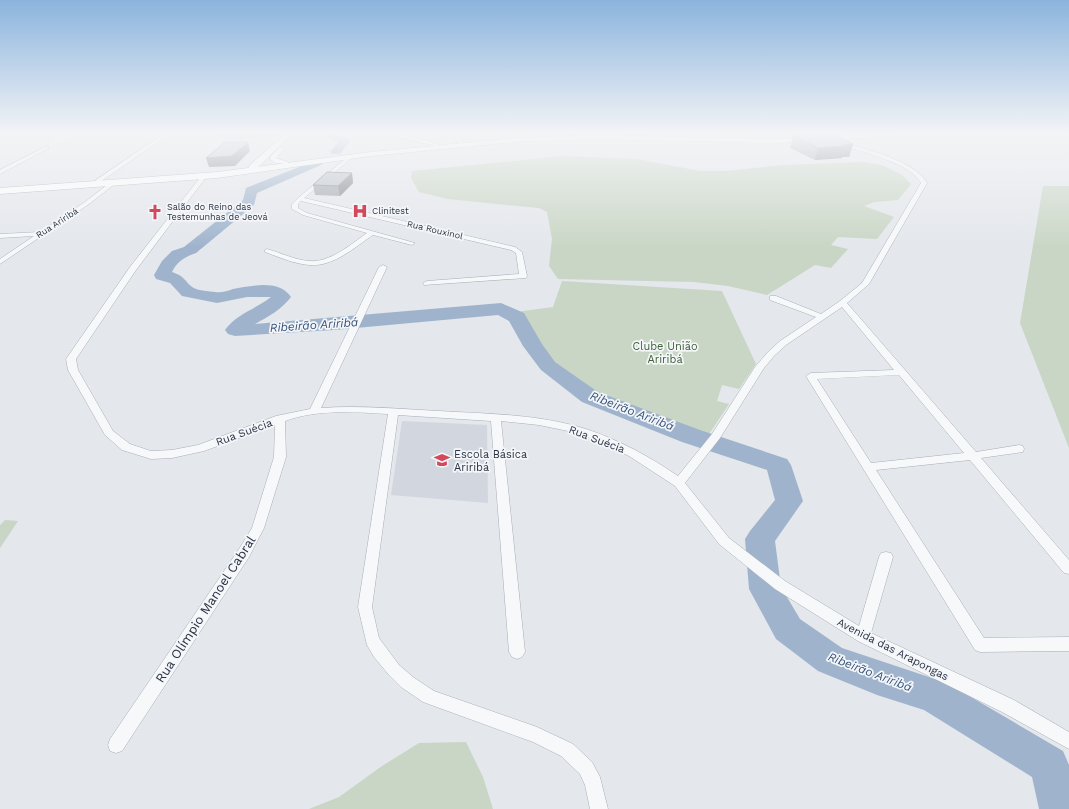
<svg xmlns="http://www.w3.org/2000/svg" width="1069" height="809" font-family="'Work Sans',sans-serif">
  <style>
    .built { fill: #d2d6de }
    .green { fill: #c9d6c5 }
    .lines { fill: none; stroke-linecap: round; stroke-linejoin: round }
    .river { fill: #9fb4cc; fill-rule: evenodd }
    .street-casing { stroke: #a9aeb7; stroke-width: 1 }
    .secondary-casing { stroke: #a9aeb7; stroke-width: 1 }
    .primary-casing { stroke: #a3abb8; stroke-width: 1 }
    .street { fill: #f7f8fa; fill-rule: evenodd }
    .secondary { fill: #fff; fill-rule: evenodd }
    .primary { fill: #fff; fill-rule: evenodd }
    .wall { fill: #a1a5ae }
    .shaded-wall { fill: #83868d }
    .building { fill: #bbc0ca; stroke: #83868d }
    .labels { text-anchor: middle; stroke-width: 3.5; stroke-linejoin: round; paint-order: stroke }
    .far-poi-label { font-size: 9px; fill: #2b3445; stroke: #f4f6f9; text-anchor: start }
    .far-street-label { font-size: 9px; fill: #2b3445; stroke: #f4f6f9 }
    .park-label { font-size: 11px; fill: #3f6138; stroke: #f4f6f9 }
    .street-label { font-size: 11px; fill: #2b3445; stroke: #f4f6f9 }
    .poi-label { font-size: 11px; fill: #2b3445; stroke: #f4f6f9; text-anchor: start }
    .water-label { font-size: 12px; font-style: italic; fill: #34527a; stroke: #f4f6f9 }
    .near-street-label { font-size: 13px; fill: #2b3445; stroke: #f4f6f9 }
  </style>
  <rect width="100%" height="100%" fill="#e4e7ec"/>
  <!-- built -->
  <path class="built" d="M402,421L487,425L488,503L391,495Z"/>
  <!-- green -->
  <path class="green" d="M562,156L638,159L700,171H726L782,165L862,162L882,165L902,175L911,184L898,200L874,202L864,206L894,217L877,239L838,237L831,245L848,249L831,268L815,265L767,295L728,286L694,282L558,279L549,266L552,239L547,212L539,208L448,199L419,192L411,178L412,171Z
    M1043,186H1069V448L1020,323Z
    M562,281L722,291L756,364L739,389L722,385L717,401L729,404L707,437L595,394L552,365L536,346L516,312L553,307Z
    M5,520L18,521L0,548V525Z
    M466,742L483,777L493,809H309L339,797L382,766L419,743Z"/>
  <g class="lines">
    <!-- river -->
    <path class="river" d="M213,133H284L279,136C264,137 224,143 213,133Z
      M321,133C331,133 343,133 350,141L340,154H332L330,152L338,142Z
      M317,160L321,161L323,163L321,165L257,193L254,205L196,253C184,257 177,262 172,272C187,277 184,282 194,288C199,291 209,291 215,292C221,293 228,291 233,289C251,286 279,279 291,297C282,309 268,317 255,324L501,303L524,313L542,344L555,362L598,392L700,430L787,459L791,465L803,501L775,541L781,587L800,619L842,648L947,683L1063,751L1069,765V809H1039L1032,777L924,710L877,695L818,671L776,639L749,589L745,539L750,531L775,500L767,470L682,442L582,402L541,370L523,346L509,321L498,315L334,330L235,336L228,334L225,330C236,314 256,309 271,297H247L217,303L182,296L170,283L156,279L154,275L162,261L172,251L184,247L243,200L246,188Z"/>
    <defs>
      <path id="street" d="M73,133H81L62,140L51,146L47,145L58,138Z
        M165,133H171L100,182H96V180Z
        M452,133H457L463,143H459Z
        M840,142C865,149 914,160 927,183L869,284L847,303L976,452L1019,445L1023,446L1024,449L1023,452L981,458L1069,560V574L1064,573L970,460L876,470L984,638L1069,637V651L980,652L975,650L806,376L811,373L894,370L842,307L786,345L774,356L764,368L720,438L685,483L729,538L785,581L859,626L879,557L881,553L886,552L891,553L893,557L871,633L1014,700L1069,732V749L1002,712L858,641L775,589L719,544L675,486L629,456L593,439L568,431L539,425L501,421L525,652L522,657L517,659L512,657L509,652L491,421L398,415L372,607L379,638L399,665L413,677L434,691L537,727L573,744L592,762L600,777L608,809H590L585,785L580,774L561,756L533,742L423,702L401,687L389,675L374,657L367,645L358,607L388,414C354,412 318,409 285,421L286,457L264,528L249,557L122,751L116,753L110,751L108,745L110,739L239,549L252,528L274,457L275,425L204,451L172,458L151,459L122,450L105,435L68,370L66,359L130,267L202,175L207,176L136,270L76,359L78,370L113,431L130,444L151,451L172,450L198,445L276,416L310,409L379,267L383,265L387,267L321,408C360,405 399,409 439,411C489,414 541,414 589,430C621,441 650,457 678,476L712,434L755,367L768,352L780,341L816,317L770,300V296H776L821,314L840,301L862,283L921,183C910,162 861,152 838,144ZM899,375L964,453L871,463L817,379Z
        M45,147L49,148L0,174V170Z
        M350,155L354,156L304,198L515,247L522,252L527,276L526,278L424,285L423,283L427,281L519,274L516,253L511,250L301,201L298,204V208L307,213L415,243L412,245L373,235C355,247 333,267 310,265C294,264 279,257 265,252V250L267,249C281,253 295,260 309,261C330,263 351,244 367,233L303,215L292,209V204L298,198Z
        M111,182L116,183L89,204L0,264V259L34,236L0,238V234L40,232L85,202Z"/>
      <path id="secondary" d="M286,133H293L255,170H249V166Z
        M385,133H398L439,144L436,146Z
        M280,147L285,148L276,158L288,162V164L276,163L270,159L271,156Z"/>
      <path id="primary" d="M867,133H914L911,135L777,143L593,139L515,142L371,156L217,178L0,194V188L217,172L371,152L515,138L593,135L777,139Z"/>
    </defs>
    <!-- street casing -->
    <use href="#street" class="street-casing"/>
    <!-- secondary casing -->
    <use href="#secondary" class="secondary-casing"/>
    <!-- primary casing -->
    <use href="#primary" class="primary-casing"/>
    <!-- street -->
    <use href="#street" class="street"/>
    <!-- secondary -->
    <use href="#secondary" class="secondary"/>
    <!-- primary -->
    <use href="#primary" class="primary"/>
  </g>
  <!-- wall -->
  <path class="wall" d="M793,136L853,144L849,157H842V158L815,160L790,148Z
    M352,173L353,183L340,196L315,195L313,185Z"/>
  <!-- shaded-wall -->
  <path class="shaded-wall" d="M248,142L250,151L235,166L209,167L206,158Z
    M853,144L849,157H842V158L815,160L818,148Z
    M352,173L353,183L340,196L338,186Z"/>
  <!-- building -->
  <path class="building" d="M826,133H829L853,144L843,145L845,146L818,148L793,136Z
    M225,142H248L232,156L206,158Z
    M327,172L352,173L338,186L313,185Z"/>
  <!-- sky -->
  <linearGradient id="sky" x2="0" y2="1"><stop stop-color="#8bb4dd"/><stop offset="0.54" stop-color="#f3f4f6"/><stop offset="1" stop-color="#f3f4f6" stop-opacity="0"/></linearGradient>
  <rect width="1069" height="247" fill="url(#sky)"/>
  <!-- icons -->
  <defs>
    <symbol id="hospital-bare" viewBox="-9 -9 18 18"><path d="M-5-5h3v3.5h4V-5h3V5h-3V1.5h-4V5h-3Z" fill="#d1495b" stroke="#f4f6f9" stroke-width="2.5" paint-order="stroke"/></symbol>
    <symbol id="church-bare" viewBox="-9 -9 18 18"><path d="M-1.2-6h2.4v3.5h3.3v2.4h-3.3V6h-2.4V-.1h-3.3v-2.4h3.3Z" fill="#d1495b" stroke="#f4f6f9" stroke-width="2.5" paint-order="stroke"/></symbol>
    <symbol id="school-bare" viewBox="-9 -9 18 18"><path d="M0-5L7-2L0 1L-7-2ZM-4 1L0 2.5L4 1V4Q0 6-4 4Z" fill="#d1495b" stroke="#f4f6f9" stroke-width="2.5" paint-order="stroke"/></symbol>
  </defs>
  <g fill-rule="evenodd">
    <use href="#hospital-bare" x="349" y="200" width="22" height="22"/>
    <use href="#church-bare" x="144" y="201" width="22" height="22"/>
    <use href="#school-bare" x="431" y="449" width="22" height="22"/>
  </g>
  <g class="labels">
    <!-- far-poi labels -->
    <g class="far-poi-label">
      <text x="167" y="210">Salão do Reino das<tspan x="167" dy="10">Testemunhas de Jeová</tspan></text>
      <text x="372" y="214">Clinitest</text>
    </g>
    <!-- far-street labels -->
    <g class="far-street-label">
      <text transform="translate(57 223) rotate(-33)" y="3">Rua Ariribá</text>
      <text transform="translate(435 230) rotate(13)" y="3">Rua Rouxinol</text>
    </g>
    <!-- park labels -->
    <g class="park-label">
      <text x="665" y="350">Clube União<tspan x="665" dy="13">Ariribá</tspan></text>
    </g>
    <!-- street labels -->
    <g class="street-label">
      <text transform="translate(244 432) rotate(-20)" y="4">Rua Suécia</text>
      <text transform="translate(597 439) rotate(21)" y="4">Rua Suécia</text>
      <text transform="translate(893 649) rotate(27)" y="4">Avenida das Arapongas</text>
    </g>
    <!-- poi labels -->
    <g class="poi-label">
      <text x="454" y="458">Escola Básica<tspan x="454" dy="13">Ariribá</tspan></text>
    </g>
    <!-- water labels -->
    <g class="water-label">
      <text transform="translate(314 325) rotate(-4)" y="4">Ribeirão Ariribá</text>
      <text transform="translate(632 411) rotate(21)" y="4">Ribeirão Ariribá</text>
      <text transform="translate(870 672) rotate(21)" y="4">Ribeirão Ariribá</text>
    </g>
    <!-- near-street labels -->
    <g class="near-street-label">
      <text transform="translate(205 609) rotate(-57)" y="5">Rua Olímpio Manoel Cabral</text>
    </g>
  </g>
</svg>
